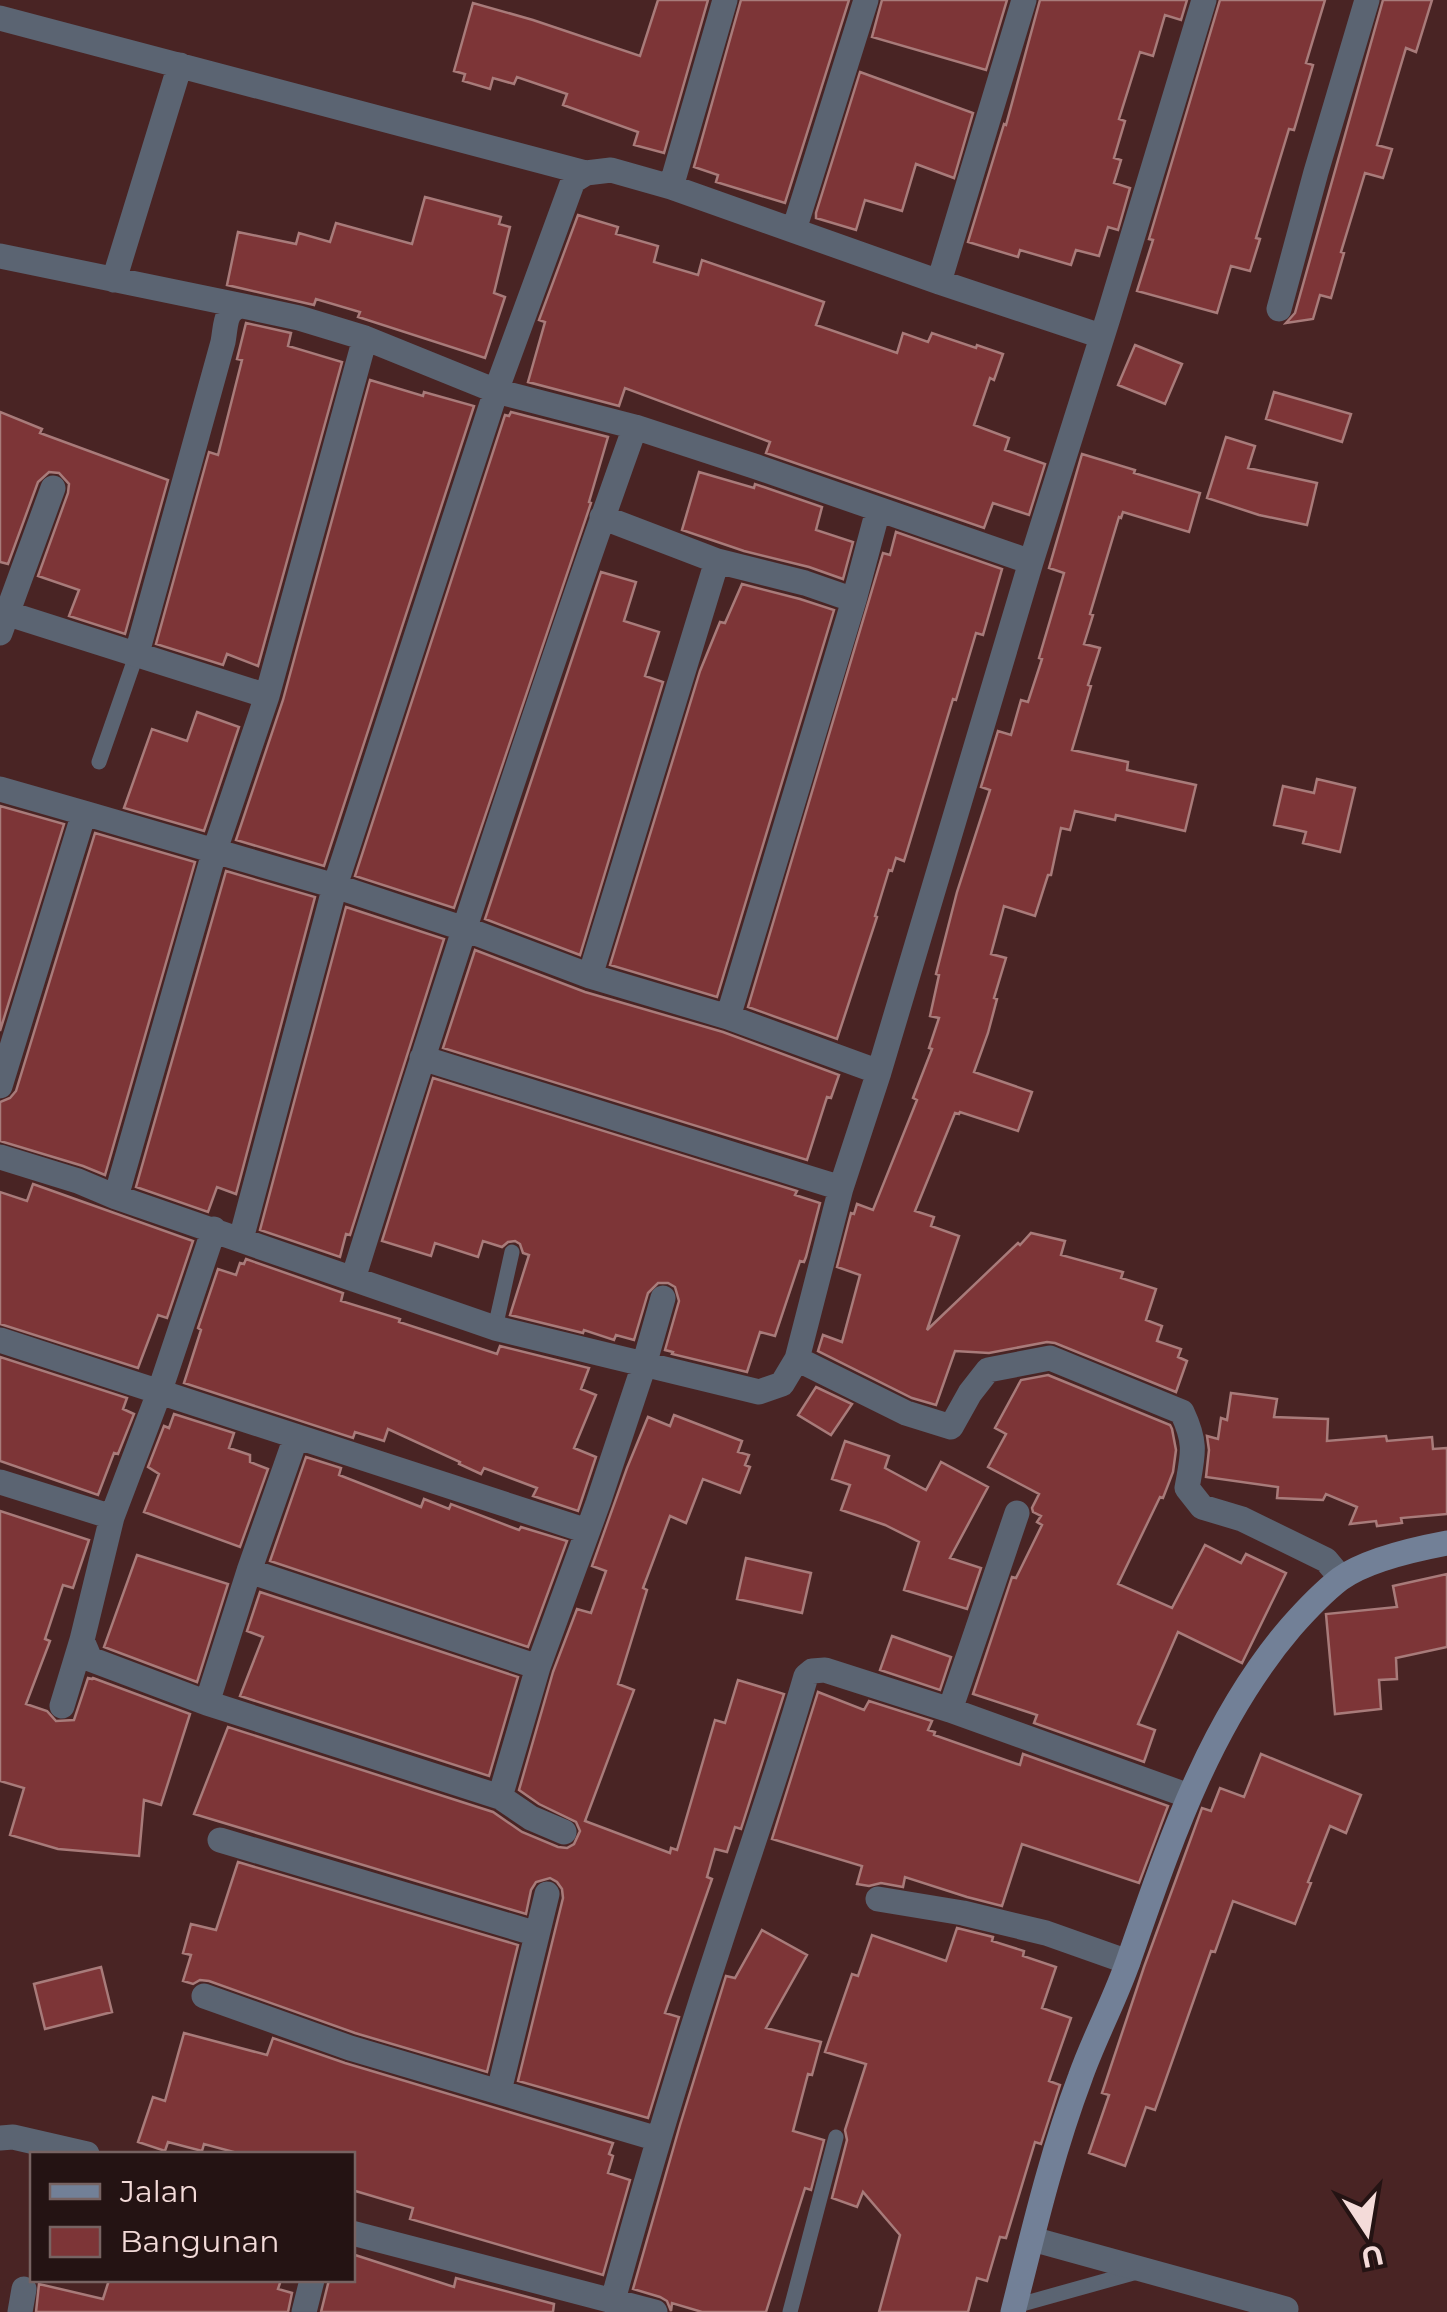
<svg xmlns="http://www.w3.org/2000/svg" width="1447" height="2312" font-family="Montserrat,sans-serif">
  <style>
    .building { fill: #7d3537; stroke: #a87b7a; stroke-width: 2.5 }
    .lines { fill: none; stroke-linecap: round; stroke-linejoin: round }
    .lane { stroke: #5b6472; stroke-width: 15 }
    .street { stroke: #5b6472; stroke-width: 25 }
    .secondary { stroke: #728097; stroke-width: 25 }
  </style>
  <rect width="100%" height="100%" fill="#492424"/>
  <!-- building -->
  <path class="building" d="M658,0H708L664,153L634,145L638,132L563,105L567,94L517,77L514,84L493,78L490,89L463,81L465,74L454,71L473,3L533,20L640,56Z
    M741,0H849L785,203L716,182L718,175L694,167Z
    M882,0H1007L986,70L872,37Z
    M1040,0H1187L1181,20L1165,15L1153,56L1140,52L1119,119L1125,121L1114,158L1121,160L1114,183L1130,188L1118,230L1108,227L1099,256L1076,250L1071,265L1020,250L1018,257L968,242L1004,124L1006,125Z
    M1220,0H1325L1306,63L1313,65L1294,130L1289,129L1256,238L1260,239L1250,271L1231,266L1217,313L1137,291L1153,240L1149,239Z
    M1383,0H1432L1416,52L1406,48L1377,145L1392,149L1383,178L1365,173L1341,252L1344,253L1331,298L1320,295L1313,319L1286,323L1295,313Z
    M860,72L973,113L954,178L916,164L902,211L865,200L856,230L816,218V213Z
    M425,197L501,217L499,224L510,227L494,293L505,297L485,358L358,317L360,312L316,299L314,305L227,285L238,232L296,244L299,233L330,242L336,223L412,244Z
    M578,215L618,227L616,234L658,246L654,262L698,275L702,260L824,302L816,325L897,353L903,333L928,342L932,333L976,348L977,345L1003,354L994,380L990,378L974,425L1009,438L1005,450L1045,464L1029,515L993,503L984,528L766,453L770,442L625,388L619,406L528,382L545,322L539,320Z
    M246,323L291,333L288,346L342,362L258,666L227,654L223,665L156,644L209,452L218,455L242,360L237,359Z
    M1135,345L1182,364L1165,404L1118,385Z
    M370,380L423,396L424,392L474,406L324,866L236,840L283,700Z
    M1274,392L1351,414L1342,442L1266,419Z
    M0,412L42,429L40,433L168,480L125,634L69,616L79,590L38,576L68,493L69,484L59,473L49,472L38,482L8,564L0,562Z
    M511,412L608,437L589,502L591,503L454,908L355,876L505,415L509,416Z
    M1226,437L1255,446L1248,468L1317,483L1307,525L1259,515L1207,498Z
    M1082,454L1135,470L1134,473L1200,493L1189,532L1123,512L1121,518L1119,517L1090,614L1093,615L1084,644L1100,648L1088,685L1091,686L1072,750L1128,762L1127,770L1196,785L1185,831L1116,815L1115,820L1075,811L1070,830L1061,828L1051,875H1048L1035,916L1004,906L991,954L1006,958L994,998L997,999L988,1033L974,1072L1032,1092L1018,1131L960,1112L959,1114L955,1113L915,1211L934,1217L931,1226L959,1236L927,1330L1018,1243L1020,1245L1031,1233L1065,1241L1061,1255L1123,1272L1121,1278L1156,1289L1146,1320L1162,1326L1157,1341L1181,1349L1178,1357L1187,1361L1176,1392L1055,1343L1047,1342L989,1353L955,1351L936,1405L912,1398L818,1351L823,1335L842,1342L860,1275L837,1267L851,1213L854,1214L857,1204L873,1210L917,1100L913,1098L932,1049L929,1048L939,1018L930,1016L939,975L936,974L957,892L990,790L981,787L998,731L1011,735L1021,700L1028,702L1042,659L1039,658L1064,573L1049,568Z
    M699,472L754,488L755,484L822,507L816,530L853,542L843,579L809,567L744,551L682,530Z
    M896,532L1002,569L983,635L976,633L956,700L953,699L904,861L896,858L892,871L889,870L875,916L877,917L837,1039L748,1007L883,553L890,555Z
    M601,572L636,582L624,621L659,632L645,676L663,682L580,955L485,919Z
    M742,584L800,599L834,610L717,997L610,965L700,671L720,622L725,623Z
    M197,712L239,727L204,831L124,808L152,729L187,741Z
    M1317,779L1355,788L1340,852L1303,843L1306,832L1274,825L1283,786L1314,793Z
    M0,806L64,824L0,1031Z
    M95,833L195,862L105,1175L83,1166L0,1141V1102L10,1098L16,1091Z
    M226,871L315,897L236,1194L217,1187L208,1212L136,1187Z
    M346,907L444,939L350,1235L346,1234L340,1257L260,1230Z
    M475,950L585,992L723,1032L839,1075L831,1098L827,1097L807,1160L443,1048Z
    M433,1078L797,1191L795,1195L820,1203L806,1257L804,1262L800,1261L775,1336L760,1332L747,1372L672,1354L673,1352L665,1350L679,1301L675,1287L668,1283H658L648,1293L634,1340L616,1335L614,1340L584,1330L583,1333L510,1315L529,1255L523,1253L520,1244L515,1241L508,1242L502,1247L483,1241L478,1257L435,1243L431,1256L382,1241Z
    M33,1184L193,1241L167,1318L158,1315L138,1368L0,1324V1192L27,1201Z
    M246,1259L343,1293L341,1301L400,1319L399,1322L497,1354L500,1346L589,1368L581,1389L596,1395L574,1448L596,1457L578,1511L533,1496L537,1488L484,1468L481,1474L459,1464L460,1462L388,1429L384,1441L355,1432L353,1438L184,1383L201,1330L198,1328L218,1269L236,1275L240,1263L244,1264Z
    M0,1357L127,1398L123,1409L134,1414L118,1454L114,1453L98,1495L0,1461Z
    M1048,1375L1170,1425L1172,1429L1176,1450L1173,1472L1163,1498L1160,1497L1118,1584L1172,1608L1205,1545L1241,1563L1246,1554L1286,1573L1242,1663L1178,1632L1138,1724L1155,1730L1144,1762L1034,1723L1037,1715L973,1694L1012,1577L1016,1578L1042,1525L1037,1522L1041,1516L1033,1512L1032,1508L1039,1494L988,1467L1006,1434L995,1428L1021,1380Z
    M816,1387L852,1404L831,1435L798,1415Z
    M1231,1393L1277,1399L1274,1417L1328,1419L1327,1441L1386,1436L1387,1441L1432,1437L1433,1449L1447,1448V1514L1401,1518L1402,1523L1377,1526L1376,1521L1350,1524L1357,1507L1326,1494L1323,1500L1277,1498L1278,1487L1206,1477L1209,1450L1207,1436L1218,1439L1221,1418L1227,1420Z
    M174,1414L234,1433L229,1448L250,1455V1462L268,1469L240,1547L144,1512L159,1474L148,1467L164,1426L169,1428Z
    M674,1415L742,1441L738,1452L749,1455L745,1465L750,1467L740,1493L703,1479L686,1523L670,1516L643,1588L647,1590L618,1684L634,1690L585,1821L670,1853L671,1848L677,1850L715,1720L725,1723L738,1680L784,1694L741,1829L735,1827L727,1852L715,1849L707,1877L712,1879L665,2013L679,2017L648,2118L518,2081L563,1898L562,1889L557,1882L550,1878L536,1882L531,1890L526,1914L194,1814L228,1727L493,1812L522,1832L558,1847L567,1848L574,1844L580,1831L576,1822L539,1804L519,1790L553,1672L577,1609L591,1613L606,1571L592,1566L627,1468L648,1417L670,1426Z
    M845,1441L889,1456L885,1468L926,1490L941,1462L988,1487L950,1558L981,1568L967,1609L904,1590L919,1542L885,1525L841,1510L850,1485L832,1479Z
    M306,1457L341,1468L339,1475L421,1507L424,1499L449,1509L451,1504L519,1530L521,1527L567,1541L528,1647L270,1561Z
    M0,1511L89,1540L73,1588L63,1585L45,1639L50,1641L26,1704L47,1711L56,1721L74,1720L88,1678L92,1679L93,1678L190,1714L161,1805L144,1800L139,1856L58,1849L10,1835L24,1788L0,1781Z
    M137,1555L228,1584L197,1682L104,1647Z
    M746,1558L811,1573L802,1613L737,1599Z
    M1447,1574V1647L1396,1658L1397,1679L1379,1680L1381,1709L1335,1714L1326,1614L1397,1607L1393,1586Z
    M260,1592L518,1677L489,1776L240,1696L263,1637L247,1631Z
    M892,1636L951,1657L940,1690L880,1670Z
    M818,1692L864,1710L869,1701L932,1721L928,1730L935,1732L934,1735L1020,1765L1023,1754L1168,1806L1139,1883L1022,1844L1002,1906L967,1897L905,1877L903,1887L881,1883L869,1886L857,1884L862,1866L772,1839Z
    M1261,1754L1361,1795L1346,1833L1330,1826L1308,1882L1311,1883L1295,1924L1233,1901L1215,1952L1211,1951L1155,2110L1146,2107L1125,2166L1089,2153L1109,2095L1102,2093L1144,1967L1202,1808L1211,1811L1220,1788L1244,1797Z
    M238,1862L518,1945L487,2072L355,2033L209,1981L200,1980L193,1984L183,1981L191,1955L183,1953L191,1924L216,1930Z
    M957,1928L993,1937L992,1941L1024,1951L1023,1956L1056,1967L1042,2008L1071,2018L1049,2081L1060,2085L1041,2144L1035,2142L1006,2238L1000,2237L987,2281L977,2278L968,2312H879L900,2235L863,2192L857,2207L832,2198L847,2140L845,2130L866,2064L825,2052L852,1974L858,1976L872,1935L946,1961Z
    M762,1930L807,1955L766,2028L821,2042L812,2075L808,2074L793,2131L824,2140L811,2190L805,2188L766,2312H702L672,2303L671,2311L667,2301L660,2297L633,2289L680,2125L726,1976L735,1978Z
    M101,1967L112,2012L45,2029L34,1984Z
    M184,2033L267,2055L273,2038L345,2063L613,2143L609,2154L613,2156L608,2173L630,2180L603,2275L410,2219L413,2208L352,2190V2154H241L204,2144L202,2151L168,2142L165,2151L138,2142L153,2097L165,2101Z
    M352,2254L454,2287L456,2278L554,2304L553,2312H321L329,2280H352Z
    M109,2280H281L278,2289L292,2293L288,2312H36L39,2284L103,2299Z"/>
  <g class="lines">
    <!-- lane -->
    <path class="lane" d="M99,762L137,653
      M495,1328L512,1252
      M1015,2306L1137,2272
      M790,2312L836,2137"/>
    <!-- street -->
    <path class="street" d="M0,18L586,173
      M671,187L725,0
      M794,230L866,0
      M0,256L243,306
      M114,280L180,65
      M939,282L1024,0
      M1279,309L1316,172L1367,0
      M602,517L717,561L805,583L854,600
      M6,613L267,696L214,853L116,1197
      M0,633L53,488
      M137,653L223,342C226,327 224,307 243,306L299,318L365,338L496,391L635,427L757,467L1031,562
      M267,696L365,338
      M0,789L84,813L0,1086
      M84,813L335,886L465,929L590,976L728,1017L879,1072
      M590,976L717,561
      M728,1017L854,600L878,510
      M422,1058L841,1188
      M0,1157L78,1181L116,1197L495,1328L759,1392L782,1384L797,1359L841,1188L879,1072L1031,562L1108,318L1204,0
      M214,1229L159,1393L112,1517L82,1640L90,1659L207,1703L500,1797L538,1667L598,1503L644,1365L663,1298
      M241,1239L335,886L496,391L573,181L586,173L611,170L671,187L939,282L1101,336
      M353,1279C442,994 534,708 635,427
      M0,1340L587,1531
      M797,1359L906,1413L951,1427L970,1393L988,1370L1050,1358L1182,1412C1197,1444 1193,1454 1187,1488L1202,1507L1242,1519L1326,1560L1341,1578
      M0,1482L112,1517
      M249,1571L538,1667
      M207,1703L249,1571L296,1437
      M62,1706L82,1640
      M950,1710L1017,1513
      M500,1797L531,1818L564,1832
      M220,1840L537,1934
      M878,1899L963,1913L1046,1933L1128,1962
      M204,1996L350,2048L658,2139
      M499,2091L547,1894
      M0,2138L13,2137L87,2154
      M352,2233L655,2312
      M1032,2239L1286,2309L1285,2312
      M613,2300C646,2180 681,2061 720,1943C749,1854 780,1766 806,1676L812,1671L825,1670L950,1710L1189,1796
      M20,2312L24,2289
      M304,2312L312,2280"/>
    <!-- secondary -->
    <path class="secondary" d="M1013,2312C1033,2233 1051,2155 1080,2078C1094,2038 1115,2000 1129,1959C1170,1842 1209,1723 1291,1627C1306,1610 1322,1593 1340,1579C1366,1560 1415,1549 1447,1543"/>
  </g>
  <!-- legend -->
  <rect x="30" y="2152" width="325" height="130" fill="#241313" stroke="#776362" stroke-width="2.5"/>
  <rect x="50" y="2184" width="50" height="15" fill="#728097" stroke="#776362" stroke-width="2.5"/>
  <text x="120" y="2202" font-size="30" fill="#f4dbd9">Jalan</text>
  <rect x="50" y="2227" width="50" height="30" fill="#7d3537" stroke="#776362" stroke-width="2.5"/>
  <text x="120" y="2252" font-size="30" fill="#f4dbd9">Bangunan</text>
  <!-- north arrow -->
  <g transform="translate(1367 2232) rotate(168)" stroke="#241313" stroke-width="8" paint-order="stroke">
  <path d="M0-8L18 38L0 25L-18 38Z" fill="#f4dbd9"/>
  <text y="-15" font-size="28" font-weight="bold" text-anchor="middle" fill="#f4dbd9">U</text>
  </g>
</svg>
